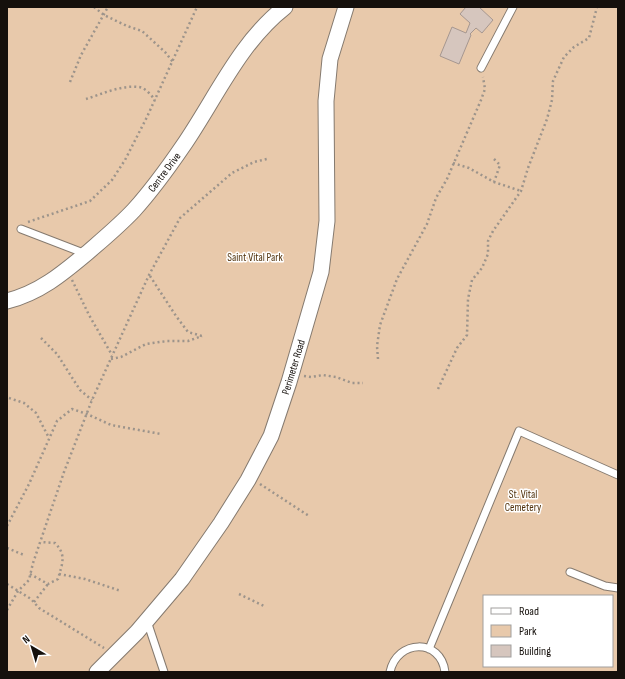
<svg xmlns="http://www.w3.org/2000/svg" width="625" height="679" font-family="'Sofia Sans Condensed',sans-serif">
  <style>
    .green { fill: #e8c9ab; fill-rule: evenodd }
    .building { fill: #d6c6be; stroke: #a69790 }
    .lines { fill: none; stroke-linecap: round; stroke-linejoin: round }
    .lane-casing { stroke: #857a6f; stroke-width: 9 }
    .street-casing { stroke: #857a6f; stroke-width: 17 }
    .path { stroke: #9d948b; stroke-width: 2.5; stroke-dasharray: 2 3; stroke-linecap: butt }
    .lane { stroke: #fff; stroke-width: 7 }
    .street { stroke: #fff; stroke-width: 15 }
    .labels { text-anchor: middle; stroke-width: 3; stroke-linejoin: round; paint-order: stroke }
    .street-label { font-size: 11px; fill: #15100c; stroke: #fff }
    .park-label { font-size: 11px; fill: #51320c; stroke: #fff }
  </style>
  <rect width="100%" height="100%" fill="#fdf1e4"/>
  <!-- green -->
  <path class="green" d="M7,7H618V672H7ZM484,596H612V666H484Z"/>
  <!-- building -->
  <path class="building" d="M466,7H479L493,20L482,33L476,28L470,34L471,35L459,64L440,56L452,27L466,33L470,23L460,14Z"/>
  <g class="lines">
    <defs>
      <path id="lane" d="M481,68L513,7
        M21,229L86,254
        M570,572L605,586L618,588
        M147,621L164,672
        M429,649L519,431L618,475
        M390,672C397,639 441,638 445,672"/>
      <path id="street" d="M7,301C39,293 62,274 87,253C102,240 119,226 134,210C152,190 168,168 183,146C216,98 239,43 285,7
        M97,672L137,632L182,579L221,523L248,480L271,436L289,382L321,272L327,221L326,101L330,59L346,7"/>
    </defs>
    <!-- lane casing -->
    <use href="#lane" class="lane-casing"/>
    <!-- street casing -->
    <use href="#street" class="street-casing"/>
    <!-- path -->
    <path class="path" d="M94,7L104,15L127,26L142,31L165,52L173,62
      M70,82L81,55L108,7
      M86,99C102,94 121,85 138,87C145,87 151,95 155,100
      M494,159L500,165L494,182
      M453,163L469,168L494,182L521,191
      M28,222L90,201L112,180L125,160L147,117L197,7
      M150,276L176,316L188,332L202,336
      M72,280L89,315L112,355
      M41,338L57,354L80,390L92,400
      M111,359L121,357L146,344L167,341H188L202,336
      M378,359L377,346L380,325L397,279L427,224L436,198L447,179L481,100L485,89L483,77
      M304,376L311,377L323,375L336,377L352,383H363
      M438,389L457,348L467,335L468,299L472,280L482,268L488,254V241L493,231L521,191L528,168L547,119L552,100L553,81L564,57L574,47L589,38L597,7
      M9,398L24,403L36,413L49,438
      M260,484L309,516
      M7,526L29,484L57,421L72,409L87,414L111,425L161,434
      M7,548L24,555
      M30,574L48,584L58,579C62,564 67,555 55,543L41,542
      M59,574L85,579L121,591
      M7,584L31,599L39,608L104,648
      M239,594L264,606
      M34,602L48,584
      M7,610L18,591L29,580L33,563L64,472L92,400L149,275L180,218L232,173L254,162L267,159"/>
    <!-- lane -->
    <use href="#lane" class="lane"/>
    <!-- street -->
    <use href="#street" class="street"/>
  </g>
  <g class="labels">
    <!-- street labels -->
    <g class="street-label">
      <text transform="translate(164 172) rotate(-53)" y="4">Centre Drive</text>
      <text transform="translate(293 367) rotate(-73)" y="4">Perimeter Road</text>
    </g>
    <!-- park labels -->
    <g class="park-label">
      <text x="255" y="261">Saint Vital Park</text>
      <text x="523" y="498">St. Vital<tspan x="523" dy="13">Cemetery</tspan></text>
    </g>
  </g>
  <!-- border -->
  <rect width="625" height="679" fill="none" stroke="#15100c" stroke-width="16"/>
  <!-- legend -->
  <rect x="483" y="595" width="130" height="72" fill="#ffffff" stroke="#a19f9e"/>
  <rect x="491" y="608" width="20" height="6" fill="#ffffff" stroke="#a19f9e"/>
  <text x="519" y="615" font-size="12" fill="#15100c">Road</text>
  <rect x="491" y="625" width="20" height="12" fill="#e8c9ab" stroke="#a19f9e"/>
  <text x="519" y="635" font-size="12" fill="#15100c">Park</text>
  <rect x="491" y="645" width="20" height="12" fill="#d6c6be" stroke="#a19f9e"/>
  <text x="519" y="655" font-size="12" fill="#15100c">Building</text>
  <!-- north arrow -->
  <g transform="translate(32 647) rotate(322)" stroke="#ffffff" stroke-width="3" paint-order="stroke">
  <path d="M0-3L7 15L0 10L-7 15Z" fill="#15100c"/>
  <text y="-6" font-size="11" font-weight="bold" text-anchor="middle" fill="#15100c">N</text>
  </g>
</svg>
